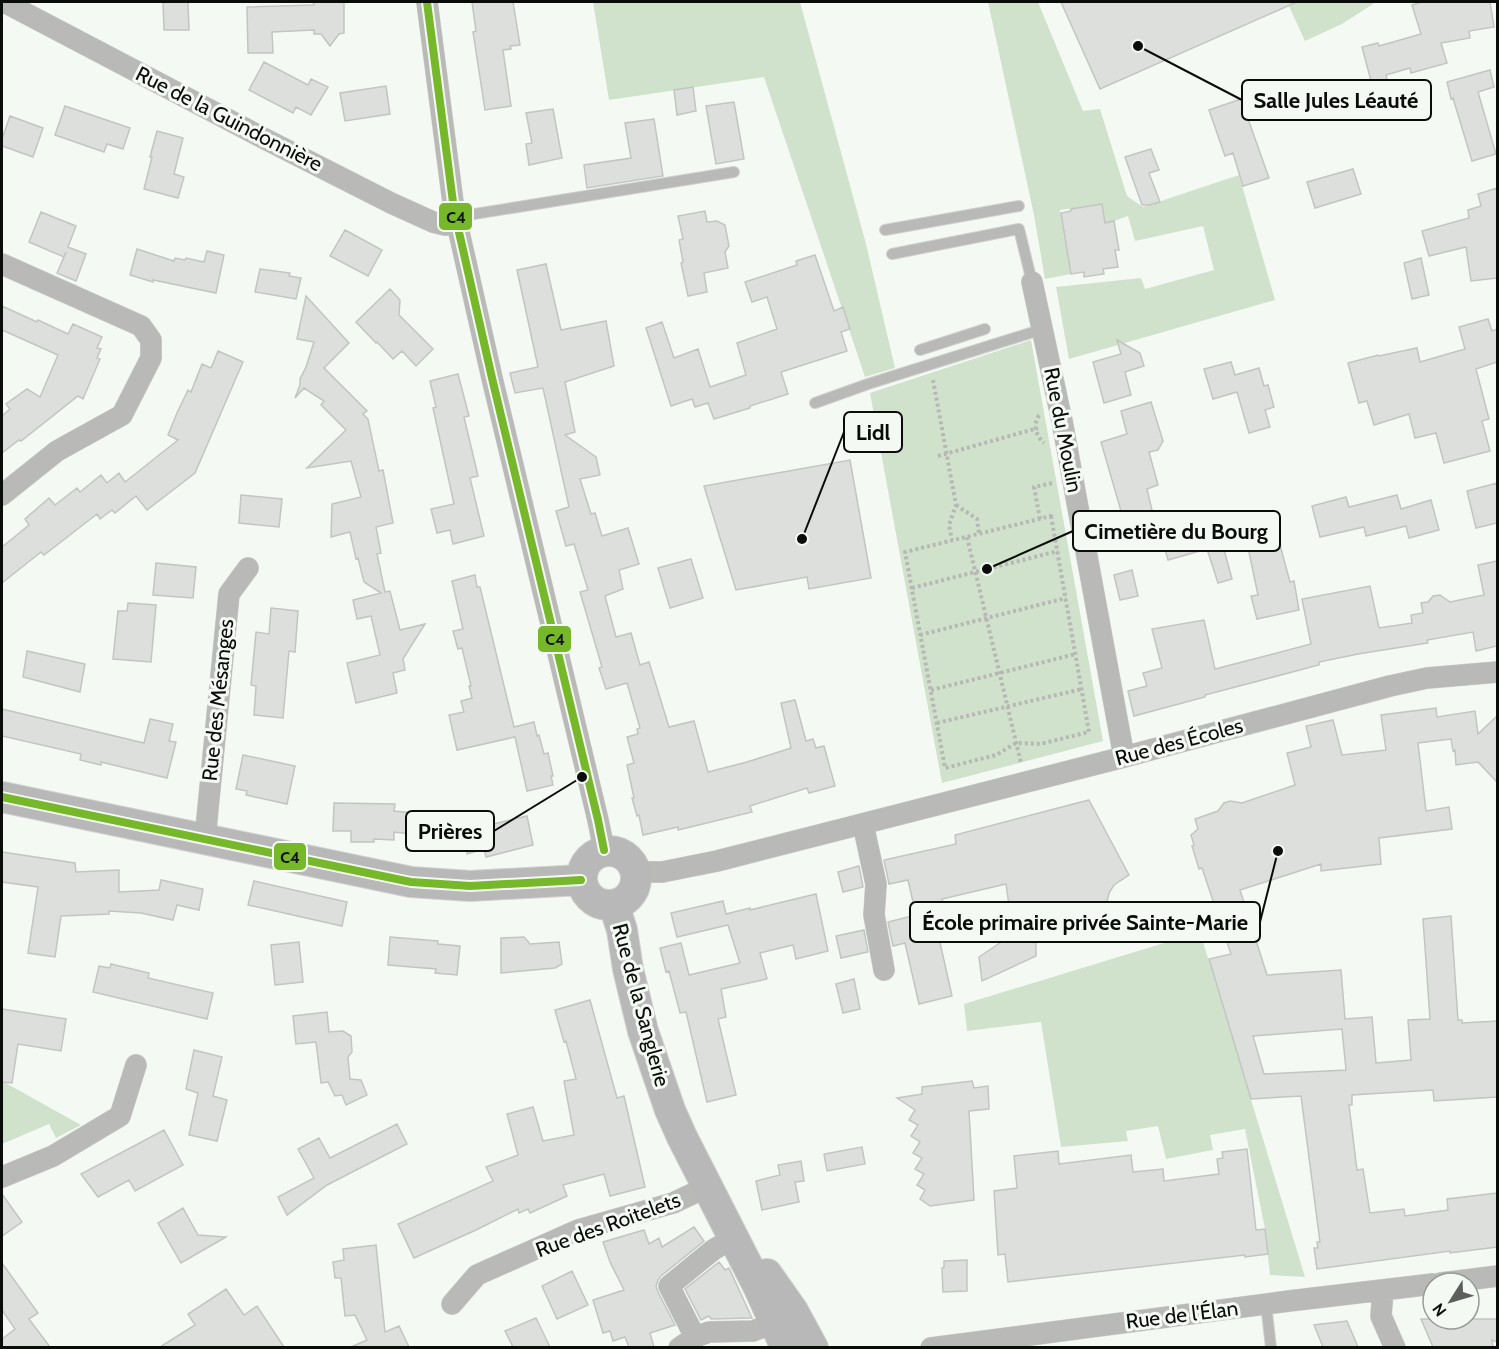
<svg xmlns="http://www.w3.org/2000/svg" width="1499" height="1349" font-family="Cabin,sans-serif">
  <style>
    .green { fill: #d0e2cb }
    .building { fill: #dcdfdb; stroke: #c2c5c1; stroke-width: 1.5; fill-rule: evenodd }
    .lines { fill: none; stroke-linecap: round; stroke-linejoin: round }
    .lane-casing { stroke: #d0d2cf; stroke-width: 12 }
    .street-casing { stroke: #d0d2cf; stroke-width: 22 }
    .secondary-casing { stroke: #d0d2cf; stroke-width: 32 }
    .path { stroke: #b7b8b6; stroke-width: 4; stroke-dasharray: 3 3; stroke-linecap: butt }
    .lane { stroke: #b9b9b8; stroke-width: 10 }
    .street { stroke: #b9b9b8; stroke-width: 21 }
    .secondary { stroke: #b7b8b7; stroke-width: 30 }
    .bus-1-casing { stroke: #f4faf3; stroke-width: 12 }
    .bus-1 { stroke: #76b82a; stroke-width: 8 }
    .labels { text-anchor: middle; stroke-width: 6; stroke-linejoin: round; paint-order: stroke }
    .street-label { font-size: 21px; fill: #0a0c0a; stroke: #f4faf3 }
    .leader { fill: none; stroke: #0a0c0a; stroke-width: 2 }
    .callout-dot { fill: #0a0c0a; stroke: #f4faf3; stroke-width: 2 }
    .callout { fill: #f4faf3; stroke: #0a0c0a; stroke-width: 2 }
    .callout-label { font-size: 22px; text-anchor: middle; font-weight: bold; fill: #0a0c0a }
    .line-badge { stroke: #f4faf3; stroke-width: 2 }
    .pale-badge-label { font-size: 16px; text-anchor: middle; font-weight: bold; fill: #111 }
  </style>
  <rect width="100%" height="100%" fill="#f5f9f4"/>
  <!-- green -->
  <path class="green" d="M593,2H800L866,244L895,368L865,377L764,77L609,100Z
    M988,2H1038L1083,111L1100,109L1127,196L1143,207L1239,175L1275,300L1069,359L1056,287L1141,278L1145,289L1214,270L1203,226L1135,241L1128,216L1114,221L1103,223L1101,204L1060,210L1071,274L1045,279L1034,215Z
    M1287,2H1376L1342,24L1305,41Z
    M1031,340L1103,741L942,783L870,393Z
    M1200,932L1305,1277L1270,1275L1265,1229L1245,1129L1210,1135L1213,1150L1166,1159L1158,1126L1126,1131L1128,1141L1061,1147L1041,1022L967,1031L964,1004Z
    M2,1081L81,1125L56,1138L49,1124L2,1144Z"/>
  <!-- building -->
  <path class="building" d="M163,2H188L189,30H164Z
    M313,2H344V33L339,34L330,46L321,34H314V30L272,32L273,53H248L247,7L314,5Z
    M472,2H513L520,45L510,46L511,49L503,50L511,106L485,110L473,32L476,31Z
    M1061,2H1297L1100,89Z
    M1422,2H1490L1494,27L1469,31L1470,38L1441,43L1447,63L1411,73L1410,68L1386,75L1390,92L1375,96L1362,47L1378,43L1379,46L1421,34L1412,5Z
    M264,62L308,85L311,79L328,87L311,115L296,107L293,113L249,90Z
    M1490,70L1494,87L1478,92L1496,154L1472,161L1453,98L1451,99L1447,82Z
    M386,86L390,114L345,121L340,93Z
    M693,87L696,111L677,115L674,90Z
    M1241,99L1269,178L1243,186L1233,153L1225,156L1209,110Z
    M734,102L744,159L716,164L706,106Z
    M65,106L130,128L123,149L107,144L104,152L55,135Z
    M553,109L562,158L529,165L526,144L532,143L526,113Z
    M10,116L43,128L33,157L2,146V139Z
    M654,119L663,176L587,188L584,165L631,158L625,123Z
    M157,131L183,138L174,174L184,177L178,198L144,189L152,157H150Z
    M1151,149L1159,170L1149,173L1160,202L1149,205H1142L1125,157Z
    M1353,169L1361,194L1315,208L1307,182Z
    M1497,188V278L1471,281L1466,247L1429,256L1422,231L1469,218L1468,210L1481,206L1478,194Z
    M1102,204L1105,223L1114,221L1119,250H1115L1118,267L1103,269L1104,274L1084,277V272L1071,274L1061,213L1071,211V209Z
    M705,211L707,222L717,221L725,225L729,246L725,252L728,268L704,273L707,292L688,296L681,263L683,262L679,240L683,239L678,216Z
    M41,212L76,226L68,247L86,254L76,281L57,273L66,252L64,257L29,242Z
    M345,230L382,250L368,276L330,256Z
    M137,249L174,261L175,258L185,260L186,258L204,262L207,251L224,255L216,293L153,280V282L130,275Z
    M815,255L834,311L843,307L850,329L841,332L847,351L781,372L788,394L750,406V408L714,419L708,403L695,407L692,399L671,406L646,328L662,322L674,358L698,349L710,387L746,375L737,343L777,329L767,297L752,302L745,282L797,265L796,261Z
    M1421,258L1429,295L1412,299L1404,263Z
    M546,264L561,330L606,321L614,366L565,382L575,432L565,435L596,457L600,475L580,479L591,514L595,513L602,536L628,528L639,564L619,570L623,589L605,596L616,637L631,633L640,665L649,662L669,727L694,721L708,772L747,762L791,748L781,703L795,700L806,741L813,739L816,748L824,746L835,786L809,793L807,788L750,806L752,812L678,830V827L643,835L639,815L637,816L632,798H634L627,765L634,763L627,737L638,734L637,729L640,728L627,683L606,689L599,668L602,667L580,592L588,590L574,544L566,546L556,511L569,507L543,388L515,393L510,373L538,367L517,270Z
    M260,269L290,273L289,276L301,278L296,299L255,292Z
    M390,289L400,300L399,315L433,349L416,366L402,351L393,359L377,342L376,343L356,322Z
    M306,296L349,343L324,368L367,411L363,414L368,419L379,471L383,470L393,523L376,527L381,553L377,554L385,592L390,591L400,630L425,624L403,659L405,670L393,673L397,693L356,703L347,663L380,655L371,616L357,619L353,600L381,593L364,582L358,558L356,559L350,532L331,537L332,504L361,497L351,461L307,468L346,430L321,405L324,401L304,388L295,398L300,385V379L306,367L314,342L297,339Z
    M2,306L37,322L38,320L68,334L73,324L102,337L97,348L101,349L97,358L100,359L83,399L78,396L21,441L19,440L2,453V416L10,409L6,404L27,389L40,397L58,355L2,330Z
    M1488,319L1492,331L1497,329V362L1476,369L1489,419L1482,421L1490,451L1444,463L1436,433L1415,438L1409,414L1374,425L1367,401L1359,403L1348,363L1378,355L1379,356L1417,348L1420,362L1465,349L1459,327Z
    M1117,340L1140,353L1144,366L1125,372L1131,395L1104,403L1093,362L1121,354Z
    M218,351L243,362L195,473L147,510L136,496L115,513L112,510L100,519L97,514L44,555L41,552L2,583V547L29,525L25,519L49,498L55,505L77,488L80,492L101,475L107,483L119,473L125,482L178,440L168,435L177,413L188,390L191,392L202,364L211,368Z
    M1231,362L1235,375L1259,368L1264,386L1268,385L1274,407L1265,410L1270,427L1249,433L1237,392L1213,399L1204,369Z
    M458,374L469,416L464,417L478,476L470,478L484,536L453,544L450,530L437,533L431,509L454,504L433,408L436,407L430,381Z
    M1151,402L1163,441L1158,450L1149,452L1158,485L1147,489L1152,510L1123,518L1101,442L1127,434L1121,411Z
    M850,460L871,578L809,589L807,577L736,590L704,486Z
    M1497,483V523L1476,528L1467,491Z
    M241,495L282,499L279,527L239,523Z
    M1397,495L1401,509L1431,500L1439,530L1409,538L1406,526L1366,536L1364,527L1320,537L1312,506L1346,497L1349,507Z
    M1187,524L1190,535L1218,527L1232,579L1218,583L1207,549L1168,560L1160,531Z
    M1276,530L1290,582L1294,581L1299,610L1257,619L1251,596L1258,595L1246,538Z
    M691,559L703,598L670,608L658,568Z
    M1497,561V646L1476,651L1473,632L1427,640L1428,643L1358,654L1319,662V665L1205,695V697L1134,716L1128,691L1147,686L1143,673L1162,668L1152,629L1204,620L1215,669L1311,644L1302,599L1370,586L1379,628L1412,623L1411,615L1423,613L1421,603L1428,602L1433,596L1440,595L1450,602L1484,595L1478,565Z
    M156,563L196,567L193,598L153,595Z
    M1132,570L1138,596L1120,600L1114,575Z
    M475,575L477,587H480L514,727L534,722L537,736L539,735L544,754L548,753L553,776H551L553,785L527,791L515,737L457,750L449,715L464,712L461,701L472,698L469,686H471L462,648L458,649L453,631L463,629L452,581Z
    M128,603L156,605L151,662L113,659L118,611H127Z
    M271,608L298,611L295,652L289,651L283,718L254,715L256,686L251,685L256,632L269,634Z
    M27,651L85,664L80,692L23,677Z
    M1436,708L1437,717L1475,711L1478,734L1497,716V782L1478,762L1456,765L1455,750L1453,751L1451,739L1418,743L1426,811L1449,807L1452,829L1379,838L1381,864L1321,871V864L1240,890L1267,975L1341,970L1345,1019L1372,1017L1376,1063L1411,1060L1408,1020L1430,1019L1423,919L1451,916L1458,1020H1462V1023L1497,1021V1097L1434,1101L1433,1090L1352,1095V1105H1349L1357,1170L1363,1169L1370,1213L1404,1209L1405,1216L1448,1210L1447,1199L1497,1193V1247L1450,1253V1251L1317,1269L1314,1248H1318L1317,1242H1320L1301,1096L1251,1099L1209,959L1231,954L1202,868L1199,869L1192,846L1194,845L1191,835L1198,829L1195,819L1218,811L1224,803L1230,801L1242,803L1295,785L1287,753L1311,747L1306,726L1333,720L1342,755L1386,750L1381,715ZM1342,1029L1346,1070L1264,1074L1253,1036Z
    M2,709L144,743L150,719L173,724L169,741L176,742L167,778L101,762V765L80,760L81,754L2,736Z
    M243,755L295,766L287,804L246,795L247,791L236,789Z
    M1089,800L1129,875L1114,885L1109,893L1106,906L1113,919L1083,935L1078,926L1068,923L1058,922L1047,926L1041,930L1036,939V956L982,981L979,957L1013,934L1006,884L942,899L948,926L937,929L952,996L919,1004L905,943L893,946L888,922L916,915L908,880L889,884L884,860L956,844L955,835Z
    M334,803L395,804L394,811L456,817L455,828L488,820L489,825L527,816L533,845L486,857L484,849L467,854L468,844L422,839V837L428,836L394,832V840L374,839V842H351V831H333Z
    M2,852L75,863L76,872L119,870V892L159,890L161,880L203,889L199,910L177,905L173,920L141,913L109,911V914L61,916L55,957L28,953L38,887L2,882Z
    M859,866L863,887L843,892L838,872Z
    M254,881L347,902L342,926L248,905Z
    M816,894L828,951L796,959L793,945L760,953L767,979L721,989L726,1017L718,1019L736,1095L707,1102L686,1012L680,1013L669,971L666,972L660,948L681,943L689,975L740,963L728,925L677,937L671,913L723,901L726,914L750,908V910Z
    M864,930L868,952L841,958L836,936Z
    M390,937L438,941V944L460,946L457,975L435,973L436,969L388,965Z
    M524,937L530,944L559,942L562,964L555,968L501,973V938Z
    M299,942L303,982L275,985L271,945Z
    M111,964L149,973L148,978L213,993L207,1019L93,992L99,966L110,968Z
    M854,979L860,1009L843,1013L836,984Z
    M590,1000L617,1098L624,1096L645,1187L610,1196L604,1174L563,1185L567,1196L530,1213L528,1209L519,1213L518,1209L476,1230L414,1258L398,1224L493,1181L486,1167L518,1155L507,1114L533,1107L543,1141L574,1135L564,1081L576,1079L566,1041L564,1042L555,1010Z
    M2,1009L66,1019L61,1051L18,1044L12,1083L2,1082Z
    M327,1012L329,1032L343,1031L351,1036L352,1052L348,1057L350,1079L361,1080L367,1095L346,1105L342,1095L335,1096L328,1082L321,1083L316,1042L296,1044L293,1016Z
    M194,1050L222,1057L213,1096L227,1100L217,1141L189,1135L198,1093L186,1089Z
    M972,1081L974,1088L988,1086L989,1109L969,1111L974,1200L930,1206L920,1199L925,1190L917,1185L924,1174L915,1169L922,1158L913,1153L920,1142L911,1136L918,1125L909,1120L915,1110L897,1098L922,1094V1087Z
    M397,1124L407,1144L327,1185L287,1215L278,1197L314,1178L298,1149L319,1138L330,1158Z
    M164,1130L183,1165L135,1191L129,1180L98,1197L81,1174Z
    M862,1147L865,1164L827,1171L824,1154Z
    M1247,1149L1256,1230L1265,1229L1268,1254L1245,1257V1255L1008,1282L1005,1254L998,1255L994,1191L1017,1188L1014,1156L1058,1151L1059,1164L1131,1155L1133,1172L1163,1169L1164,1181L1219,1174L1217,1159L1223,1158L1222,1152Z
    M801,1161L804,1181L795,1182L799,1202L762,1210L756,1181L780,1175L778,1165Z
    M2,1194L22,1222L2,1236Z
    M183,1208L198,1235L226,1237L181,1263L158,1223Z
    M694,1227L704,1241L661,1276L658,1280L656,1286L658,1292L675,1325L650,1333L654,1347H629L625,1337L613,1341L610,1331L603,1333L593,1300L624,1290L610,1262L603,1242L644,1230L649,1244L659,1238L662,1247Z
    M376,1245L385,1332L399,1326L409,1347H351L367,1340L355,1315L345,1316L341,1278H335L333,1262L344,1260L343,1249Z
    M967,1260V1291L943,1292L942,1268L944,1267V1261Z
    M719,1262L725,1270L729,1268L752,1318L711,1319L709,1316L701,1320L685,1289Z
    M2,1263L38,1313L29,1319L50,1347H2V1339L15,1329L2,1310Z
    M572,1271L588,1305L557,1319L542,1286Z
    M226,1289L244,1315L257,1306L284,1347H160L195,1325L188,1314Z
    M536,1318L550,1347H513L505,1331Z
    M1421,1319H1497V1342L1492,1340L1493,1347H1433Z
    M1347,1321L1358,1347H1323L1314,1325Z"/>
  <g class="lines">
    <defs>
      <path id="lane" d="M456,217L734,172
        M885,230L1019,206
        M892,254L1019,229L1032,282
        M920,350L985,329
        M815,403L868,384L1043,329
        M1266,1304L1271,1348"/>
      <path id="street" d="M4,2L267,140L391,203L433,222L445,225H457
        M427,2L454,210L492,378L598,820L604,850
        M2,264L141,326L151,340V358L122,415L57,451L2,495
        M1032,282L1062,421L1124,757
        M863,824L876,884L874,915L884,970
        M205,839L229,594L248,568
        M636,872H662L717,861L1124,757L1390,686L1427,678L1498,672
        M2,1177L53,1156L120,1116L136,1065
        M1441,1283L1498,1276
        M1383,1290L1381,1316L1395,1348
        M452,1304L477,1275L578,1230L673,1203L707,1187
        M695,1337L669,1286L713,1250L733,1238
        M679,1348L695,1337L709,1332L753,1331L774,1323
        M931,1348L1289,1301L1433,1284"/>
      <path id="secondary" d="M2,797L411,882L470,886L581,880
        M582 878a27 27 0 1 1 54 0a27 27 0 1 1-54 0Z
        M614,905L622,930L628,969L643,1031L670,1110L682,1137L759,1288L786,1348
        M767,1274L793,1311L813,1348"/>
    </defs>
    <!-- lane casing -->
    <use href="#lane" class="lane-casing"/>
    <!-- street casing -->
    <use href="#street" class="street-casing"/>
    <!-- secondary casing -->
    <use href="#secondary" class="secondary-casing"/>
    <!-- path -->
    <path class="path" d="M933,380L956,505L949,525L952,540
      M1039,415C1033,426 1035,434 1044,443
      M938,456L1038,428
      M956,505L977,519L979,533
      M1051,516L1089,732L1040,744L1016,743L996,755L945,768L905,552Z
      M1040,519L1034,487L1053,483L1052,482
      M967,537L1021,763
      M912,588L1058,551
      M920,635L1066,598
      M931,690L1076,654
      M937,723L1082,689"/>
    <!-- lane -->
    <use href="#lane" class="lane"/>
    <!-- street -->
    <use href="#street" class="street"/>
    <!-- secondary -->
    <use href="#secondary" class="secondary"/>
    <defs>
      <path id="bus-1" d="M427,2L454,210L492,378L598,820L604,850
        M2,797L411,882L470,886L581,880"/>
    </defs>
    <!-- bus-1 casing -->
    <use href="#bus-1" class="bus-1-casing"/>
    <!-- bus-1 -->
    <use href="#bus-1" class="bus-1"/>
  </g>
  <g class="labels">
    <!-- street labels -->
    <g class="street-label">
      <text transform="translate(229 119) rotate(27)" y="7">Rue de la Guindonnière</text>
      <text transform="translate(1063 430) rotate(79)" y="7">Rue du Moulin</text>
      <text transform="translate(218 700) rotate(-84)" y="7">Rue des Mésanges</text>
      <text transform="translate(1179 742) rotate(-15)" y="7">Rue des Écoles</text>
      <text transform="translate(641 1005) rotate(75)" y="7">Rue de la Sanglerie</text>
      <text transform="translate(608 1225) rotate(-20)" y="7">Rue des Roitelets</text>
      <text transform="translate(1182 1315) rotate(-7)" y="7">Rue de l'Élan</text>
    </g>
  </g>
  <!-- callouts -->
  <path class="leader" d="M1138 46L1242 100M802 539L844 432M987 569L1073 531M582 777L494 831M1278 851L1260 922"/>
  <g class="callout-dot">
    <circle cx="1138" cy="46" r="6"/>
    <circle cx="802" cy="539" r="6"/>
    <circle cx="987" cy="569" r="6"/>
    <circle cx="582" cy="777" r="6"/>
    <circle cx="1278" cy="851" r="6"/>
  </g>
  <g class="callout">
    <rect x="1242" y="80" width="189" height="40" rx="6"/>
    <rect x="844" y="412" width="58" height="40" rx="6"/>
    <rect x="1073" y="511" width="207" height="40" rx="6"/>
    <rect x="406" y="811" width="88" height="40" rx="6"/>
    <rect x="910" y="902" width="350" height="40" rx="6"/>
  </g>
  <g class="callout-label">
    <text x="1336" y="108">Salle Jules Léauté</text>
    <text x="873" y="440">Lidl</text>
    <text x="1176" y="539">Cimetière du Bourg</text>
    <text x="450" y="839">Prières</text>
    <text x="1085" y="930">École primaire privée Sainte-Marie</text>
  </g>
  <g class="line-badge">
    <rect x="438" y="202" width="35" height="29" rx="6" fill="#76b82a"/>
    <rect x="537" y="625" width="35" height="28" rx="6" fill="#76b82a"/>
    <rect x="273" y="842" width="34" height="29" rx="6" fill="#76b82a"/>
  </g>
  <g class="pale-badge-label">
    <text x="456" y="223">C4</text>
    <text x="555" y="645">C4</text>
    <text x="290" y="863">C4</text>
  </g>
  <!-- border -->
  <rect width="1499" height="1349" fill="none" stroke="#0a0c0a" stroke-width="6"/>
  <!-- north arrow -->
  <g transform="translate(1451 1301) rotate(233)"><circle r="28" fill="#f4faf3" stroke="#969b96" stroke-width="1.5"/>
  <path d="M0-4.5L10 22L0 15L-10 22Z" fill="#5c5f5c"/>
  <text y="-9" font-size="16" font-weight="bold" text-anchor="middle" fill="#0a0c0a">N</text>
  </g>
</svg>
